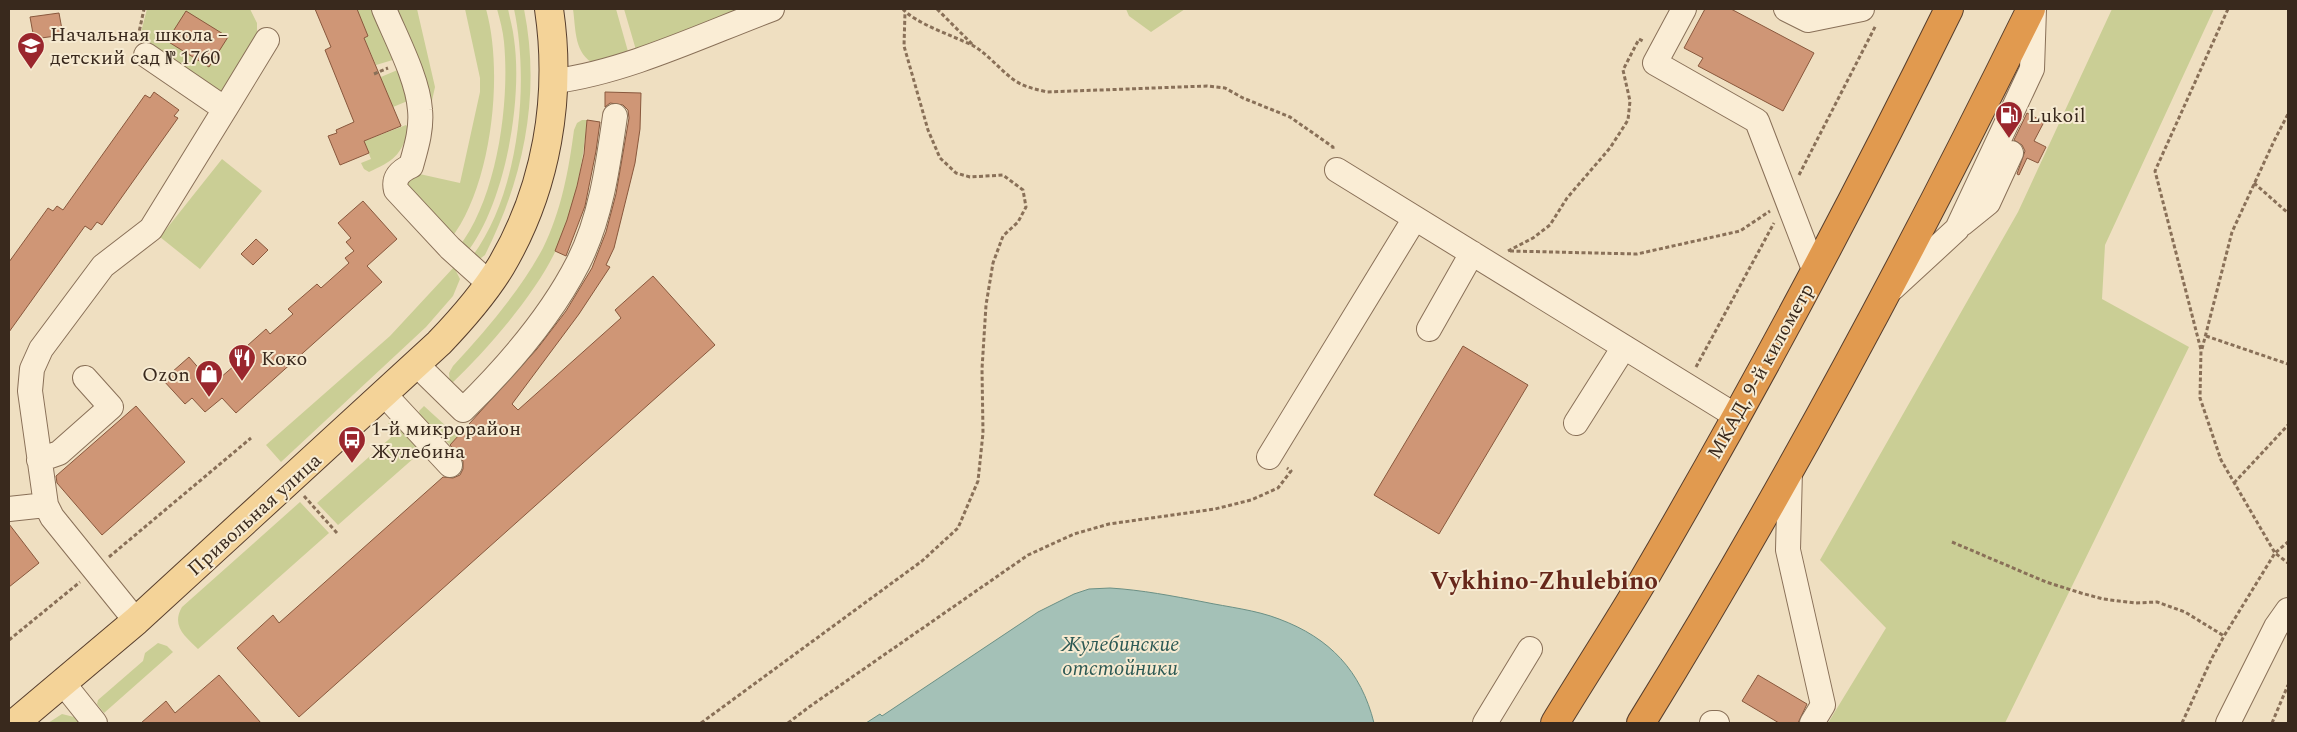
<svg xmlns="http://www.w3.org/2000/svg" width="2297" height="732" font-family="Spectral,serif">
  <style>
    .green { fill: #cace95 }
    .water { fill: #a4c1b7; stroke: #6b9085 }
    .building { fill: #cf9676; stroke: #89583d }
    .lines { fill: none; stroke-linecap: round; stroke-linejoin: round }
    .minor-casing { stroke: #897058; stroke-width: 26 }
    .major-casing { stroke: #573e2d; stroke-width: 30 }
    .highway-casing { stroke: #573e2d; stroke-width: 30 }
    .path { stroke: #897058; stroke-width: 3; stroke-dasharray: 4 2.5; stroke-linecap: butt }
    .minor { stroke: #faedd5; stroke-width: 24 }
    .major { stroke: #f4d398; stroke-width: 28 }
    .highway { stroke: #e19a4f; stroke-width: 28 }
    .labels { text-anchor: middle; stroke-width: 4; stroke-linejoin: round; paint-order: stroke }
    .poi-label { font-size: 20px; fill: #39291d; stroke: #f6ead1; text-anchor: start }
    .street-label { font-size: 20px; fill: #39291d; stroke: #f6ead1 }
    .water-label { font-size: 21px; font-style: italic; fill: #2c5954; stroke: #f6ead1 }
    .district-label { font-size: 25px; font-weight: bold; fill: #67271b; stroke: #f6ead1 }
  </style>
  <rect width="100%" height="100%" fill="#efdfc1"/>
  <!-- green -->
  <path class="green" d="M147,9H250L257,23V40L225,91L218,94L145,45L141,32Z
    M347,9H376L396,59L376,65L364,38L368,36L363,24L355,27Z
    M393,9H417L435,87L431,105Z
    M465,9H486C504,73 492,187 450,240L404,181L415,173L460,183L480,92V78Z
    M497,9H508C510,19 513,29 514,39C523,100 505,206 465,255L458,248C497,199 510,103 504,42C503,31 500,20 497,9Z
    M514,9H524C541,94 524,178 485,255L481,258H471C519,195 530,84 514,9Z
    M573,9H616L629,55L595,64C574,54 576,30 573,9Z
    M624,9H744L636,50Z
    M1126,9H1185L1151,32L1129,16Z
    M2112,9H2214L2105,245L2102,299L2189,347L2005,723H1828L1886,628L1820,560L2018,212Z
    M400,69L410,100L393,107L385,88L376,79Z
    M582,120H587C583,165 574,209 556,250C535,295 486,351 450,385L449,373L453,366C486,330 520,291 543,248C561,212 569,169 574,130L577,123Z
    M406,125L409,129C401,156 393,161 369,172L364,169L361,163L371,159L364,141Z
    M222,159L262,191L200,269L160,237Z
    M454,267L460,279L453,296L426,327L281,462L266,445L390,336Z
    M424,406L458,437L450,445L420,415L419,411Z
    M388,423L398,424L423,450L338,525L317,503L396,433Z
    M300,502L329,533L198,649C185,636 171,626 182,607Z
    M158,643L167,646L173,652L104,713L97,704L98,700L143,661L145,653Z
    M62,714L74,717L80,723H48Z"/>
  <!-- water -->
  <path class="water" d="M1110,588C1142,590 1173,596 1204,602C1228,607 1256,610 1279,619C1330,638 1361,671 1374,723H866L880,714L882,716L1038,612L1074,594L1089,589Z"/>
  <!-- building -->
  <path class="building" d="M315,9H357L368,36L364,38L401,126L364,141L369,153L340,165L328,136L337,133L336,130L354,122L325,50L331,47Z
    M1705,9H1731L1814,53L1783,111L1698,66L1703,58L1684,48Z
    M186,11L228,37L209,67L167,41Z
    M59,13L63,35L34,39L30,17Z
    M154,92L179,110L174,116L178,118L102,225L97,222L91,230L85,226L9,332V262L48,208L53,211L57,206L63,210L145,95L150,98Z
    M605,92L641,93L640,129L635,163L614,248L606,265L610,267L579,314L512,404L518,410L621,318L615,310L653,276L715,345L299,717L237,648L273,615L279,623L443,477L453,478L460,475L463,469V461L450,445L537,349L566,311L592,268L606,232L616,194L629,118L628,110L623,105L610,103L605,107Z
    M2027,113L2044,122L2034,141L2046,147L2038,163L2027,158L2019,175L2017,174L2025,151L2022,145L2014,140Z
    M587,120L600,122L596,151L585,206L566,256L555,251L567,220L577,186L584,154Z
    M363,201L397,239L367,266L382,282L236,413L222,398L205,412L192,398L185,404L163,380L189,357L209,380L216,374L220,378L242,359L238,354L266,329L270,334L293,314L288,309L317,284L321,288L349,263L345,258L354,251L346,242L351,238L338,223Z
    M256,239L268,250L253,265L241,254Z
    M1463,346L1528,385L1439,534L1374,495Z
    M136,406L185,462L102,535L57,483L56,476Z
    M9,524L39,563L9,587Z
    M219,675L261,723H141L166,701L175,713Z
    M1758,675L1807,704L1798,723H1779L1742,701Z"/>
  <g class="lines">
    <defs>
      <path id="minor" d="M384,9C396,38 418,79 420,110C422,129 416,148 411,166C400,171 393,178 396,190L450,248L490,284
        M1684,9L1655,63L1757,121L1815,272
        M1786,9L1808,20L1862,9
        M555,81C626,72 705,34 772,9
        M225,109L267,40
        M1337,170L1736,416
        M1962,224L1988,203L2011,153
        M1893,288L1957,229L2032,69L2034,9
        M1429,329L1472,253
        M416,364L463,410C507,367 550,318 578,263C601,218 608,165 615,116
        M384,394L450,465
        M1576,423L1624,347
        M1269,457L1415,218
        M39,460L59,453L111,407L85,378
        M1790,470L1788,550L1823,705L1812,723
        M9,509L46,505
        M136,621L52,517L46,505L30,391L32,369L41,349L103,266L151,229L225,109L146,55
        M63,683L95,723
        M1485,723L1530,649
        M1712,723H1717
        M2228,723L2276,627L2288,610"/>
      <path id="major" d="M15,723L136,621L439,343C462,319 484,294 501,266C547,188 562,97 549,9"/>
      <path id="highway" d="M1555,723C1583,677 1613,631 1641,584C1751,396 1853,204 1949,9
        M1641,723C1784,492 1911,253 2031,9"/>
    </defs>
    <!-- minor casing -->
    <use href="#minor" class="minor-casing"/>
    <!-- major casing -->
    <use href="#major" class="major-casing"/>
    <!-- highway casing -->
    <use href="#highway" class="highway-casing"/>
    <!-- path -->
    <path class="path" d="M903,9C913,22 955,37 972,45C988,54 999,69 1014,80C1024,87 1035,89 1047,92L1207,86L1225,88L1243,98L1290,117L1333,147V151
      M937,9L972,44
      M2228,9L2155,171L2201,350L2200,398L2221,460L2275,553L2288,563
      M138,37L144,9
      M374,74L388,68
      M1799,175L1876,25
      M2254,183L2288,213
      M1508,251L1533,238L1550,225L1567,198L1610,148L1628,120L1630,101L1623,70L1639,39L1643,41
      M1510,251L1637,254L1740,231L1770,211
      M2206,336L2288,364
      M2202,349L2232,232L2274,141L2288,114
      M1696,367L1774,223
      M2234,483L2288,425
      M304,496L337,533
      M1952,542L2046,582L2081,593L2103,599L2135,603L2157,602L2185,612L2224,636
      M109,557L251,438
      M9,640L80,582
      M701,723L922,561L958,528L978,481L983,433L982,369L986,305L993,263L1003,236L1018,222L1026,207L1023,190L1003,175L970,177L956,173L940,158L928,130L904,46L905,12
      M788,723L809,707L1028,555L1074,534L1109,524L1215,509L1251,500L1278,488L1291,471L1287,468
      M2182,723L2212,658L2224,636L2275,553L2288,542
      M2272,723L2288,685"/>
    <!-- minor -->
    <use href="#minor" class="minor"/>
    <!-- major -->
    <use href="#major" class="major"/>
    <!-- highway -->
    <use href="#highway" class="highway"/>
  </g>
  <!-- icons -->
  <defs>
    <symbol id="school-pin" viewBox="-11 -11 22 30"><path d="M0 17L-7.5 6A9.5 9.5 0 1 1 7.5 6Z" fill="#9a262d" stroke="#f6ead1"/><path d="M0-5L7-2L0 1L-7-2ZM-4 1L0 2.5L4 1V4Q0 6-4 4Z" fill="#fff"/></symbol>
    <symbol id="fuel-pin" viewBox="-11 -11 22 30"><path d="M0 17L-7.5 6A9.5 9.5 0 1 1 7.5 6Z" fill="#9a262d" stroke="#f6ead1"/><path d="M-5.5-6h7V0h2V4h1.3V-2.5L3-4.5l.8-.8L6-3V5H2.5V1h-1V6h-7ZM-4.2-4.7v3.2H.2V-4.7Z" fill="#fff"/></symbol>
    <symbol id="restaurant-pin" viewBox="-11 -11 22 30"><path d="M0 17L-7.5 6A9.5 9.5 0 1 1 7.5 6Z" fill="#9a262d" stroke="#f6ead1"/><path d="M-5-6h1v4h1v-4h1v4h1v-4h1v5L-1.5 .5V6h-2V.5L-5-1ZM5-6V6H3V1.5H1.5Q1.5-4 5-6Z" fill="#fff"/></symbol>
    <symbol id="shop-pin" viewBox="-11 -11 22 30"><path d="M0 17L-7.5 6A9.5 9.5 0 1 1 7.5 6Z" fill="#9a262d" stroke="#f6ead1"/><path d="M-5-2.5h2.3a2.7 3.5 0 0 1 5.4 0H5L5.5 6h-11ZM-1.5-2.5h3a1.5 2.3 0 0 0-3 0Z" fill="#fff"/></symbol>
    <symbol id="bus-pin" viewBox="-11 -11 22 30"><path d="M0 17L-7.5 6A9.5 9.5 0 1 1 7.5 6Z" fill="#9a262d" stroke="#f6ead1"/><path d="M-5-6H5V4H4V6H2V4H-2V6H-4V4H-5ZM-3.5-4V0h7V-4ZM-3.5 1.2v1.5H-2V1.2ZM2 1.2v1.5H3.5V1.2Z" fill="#fff"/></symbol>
  </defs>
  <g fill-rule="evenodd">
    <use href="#school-pin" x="15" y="30" width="32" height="43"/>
    <use href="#fuel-pin" x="1993" y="99" width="32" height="43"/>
    <use href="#restaurant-pin" x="226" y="342" width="32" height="43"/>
    <use href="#shop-pin" x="193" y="358" width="32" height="43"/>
    <use href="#bus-pin" x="336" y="424" width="32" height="43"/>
  </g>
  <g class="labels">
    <!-- poi labels -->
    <g class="poi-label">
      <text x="50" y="41">Начальная школа –<tspan x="50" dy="23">детский сад № 1760</tspan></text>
      <text x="2028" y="122">Lukoil</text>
      <text x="261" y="365">Коко</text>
      <text x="190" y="381" text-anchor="end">Ozon</text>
      <text x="371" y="435">1-й микрорайон<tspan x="371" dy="23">Жулебина</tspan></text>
    </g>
    <!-- street labels -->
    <g class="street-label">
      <text transform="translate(1760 371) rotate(-61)" y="7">МКАД, 9-й километр</text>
      <text transform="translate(254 514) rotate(-42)" y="7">Привольная улица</text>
    </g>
    <!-- water labels -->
    <g class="water-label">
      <text x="1120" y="651">Жулебинские<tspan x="1120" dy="24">отстойники</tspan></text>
    </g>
    <!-- district labels -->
    <g class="district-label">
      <text x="1544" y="589">Vykhino-Zhulebino</text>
    </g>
  </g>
  <!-- border -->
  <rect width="2297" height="732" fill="none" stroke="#39291d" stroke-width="20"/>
</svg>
